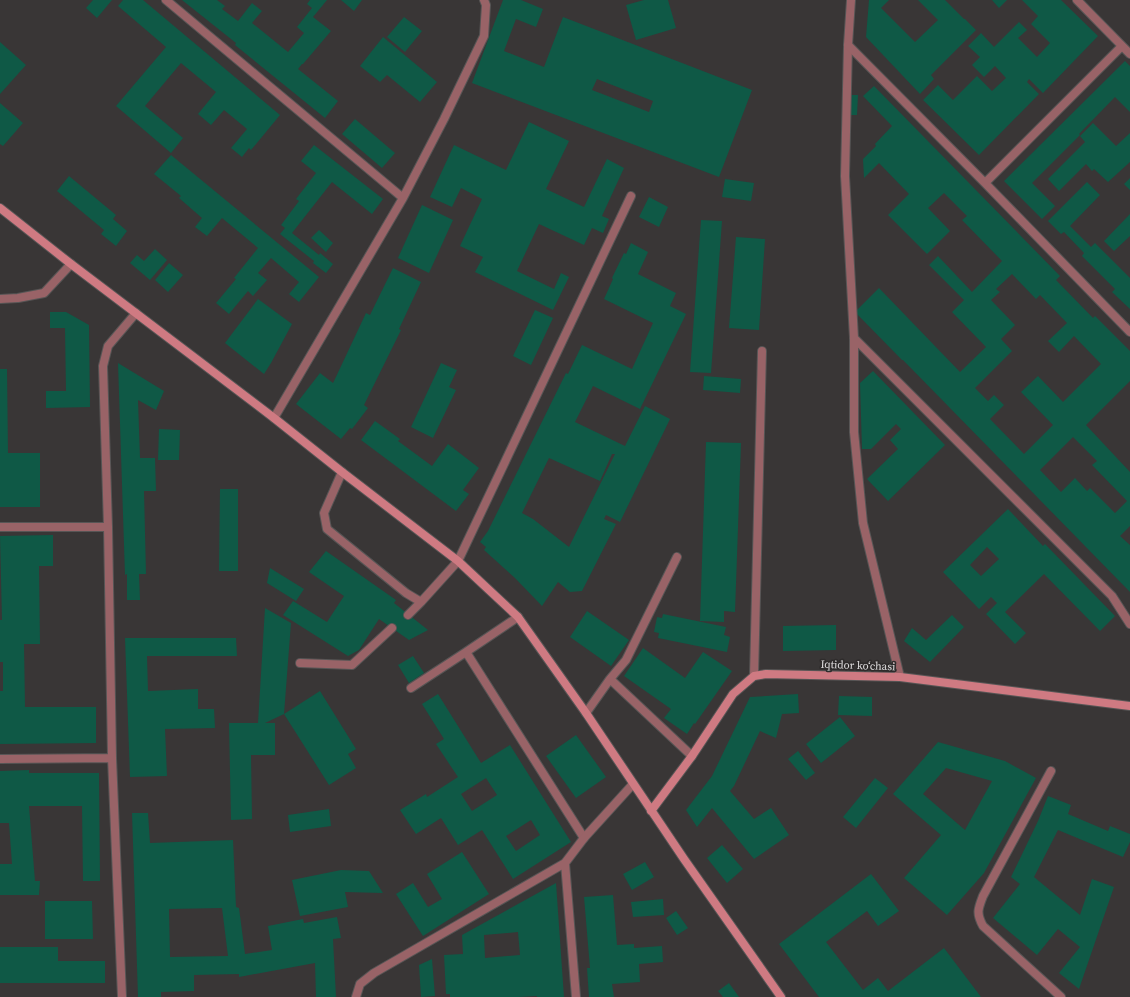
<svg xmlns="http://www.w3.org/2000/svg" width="1130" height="997" font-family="'Source Serif 4',serif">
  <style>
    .building { fill: #0f5946; fill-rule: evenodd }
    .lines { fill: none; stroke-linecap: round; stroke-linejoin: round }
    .lane-casing { stroke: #575555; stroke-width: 10 }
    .street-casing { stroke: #575555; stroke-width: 10 }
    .secondary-casing { stroke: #575555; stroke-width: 10 }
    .lane { stroke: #996367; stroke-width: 8 }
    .street { stroke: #996367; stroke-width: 8 }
    .secondary { stroke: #cf7a82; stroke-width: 8 }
    .labels { text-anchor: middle; stroke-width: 3.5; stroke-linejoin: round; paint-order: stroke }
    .street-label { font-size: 11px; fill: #e2e0e1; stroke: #2f2c2c }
  </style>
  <rect width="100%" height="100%" fill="#393636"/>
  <!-- building -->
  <path class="building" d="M93,0H112L97,18L86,8Z
    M123,0H143L280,115L251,150L249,148L242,157L231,148L247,129L224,110L211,125L198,114L216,92L181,63L145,106L183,138L171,153L116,106L166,47L118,6Z
    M182,0H217L225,6L222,9L238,21L252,3L262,11L252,23L288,52L304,33L297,27L312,8L307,4L310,0H327L313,17L331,31L303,64H302L298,69L338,101L325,118L235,45L236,43Z
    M341,0H362L354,11Z
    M503,0H521L543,9L536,27L516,19L504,51L544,67L563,17L752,90L719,177L472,83ZM597,79L653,101L649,112L592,90Z
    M644,0H668L676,28L636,40L626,5Z
    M869,0H889L881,8L915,42L938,20L918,0H945L964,19H965L976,30L931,75L934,79L920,94L866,37Z
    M992,0H1007L999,8Z
    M1022,0H1061L1098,36L1043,93L1029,79L1027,82L1039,94L979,155L923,100L938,85L953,100L977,76L992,91L1006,78L995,66L984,77L972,65L980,57L968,46L981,33L994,47L1019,22L1027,30L1018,38L1037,57L1050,43L1031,24L1038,16Z
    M404,17L422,31L405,52L387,37Z
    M383,37L437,82L420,102L387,75L380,82L360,66Z
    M0,42L26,65L0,94Z
    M1125,61L1130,66V112L1115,97L1079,134L1080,135L1032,183L1055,206L1042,219L1004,181Z
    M874,86L1060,276L1056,280L1093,318L1095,316L1130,351V381L1086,425L1130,472V526L1120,536L1130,545V592L903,360H902L855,312L879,288L960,372L986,347L952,312L964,300L929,265L938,256L972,292L1002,261L962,220L967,216L944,193L928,208L950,231L927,254L888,215L909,194L879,163L864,178L863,159L876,146L875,144L892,126L863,96ZM1012,274L1036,299L1040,295L1067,323L1048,341L1059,352L1074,336L1101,364L1063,402L1038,376L1021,392L1053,425L1024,454L990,419L1004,405L994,395L988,401L975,388L1012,351L1001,339L1015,325L991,300L1000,292L996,289ZM1073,437L1097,461L1092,465L1127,501L1115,513L1090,488L1087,491L1075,478L1061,492L1040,470Z
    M850,95H858L857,115H849Z
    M0,103L23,123L3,146L0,144Z
    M355,119L395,153L382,168L342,134Z
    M529,122L569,141L546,189L584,207L607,159L624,168L602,216L609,219L603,233L592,228L584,245L539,224L517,271L554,289L561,273L569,277L553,310L475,272L483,257L460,246L482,199L461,188L452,207L430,197L454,145L506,170Z
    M1093,123L1116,146L1130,133V162L1108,182L1094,169L1092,171L1086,164L1059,191L1048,179L1085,142L1080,136Z
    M314,145L383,199L372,214L332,182L292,233L319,255L320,253L333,264L326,273L313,263L314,261L280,234L285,228L281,225L299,201L296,199L316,173L301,161Z
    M171,155L319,277L299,302L289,294L299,282L271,258L258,273L267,280L253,296L248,291L229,314L216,303L236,279L234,278L258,248L222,218L207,236L195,227L202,218L179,198L181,196L154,174Z
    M69,176L116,215L113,219L127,231L116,246L101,234L104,230L57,191Z
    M1130,178V190L1124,184Z
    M725,179L754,183L751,201L722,197Z
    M1087,182L1100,195L1070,226L1091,247L1095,243L1130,278V309L1112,292L1115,289L1082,256L1084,253L1064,232L1061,234L1048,221Z
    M649,197L668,207L659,227L639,217Z
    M422,205L453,220L429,273L398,258Z
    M1130,214V236L1114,251L1104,241Z
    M701,220L722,221L711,373L690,372Z
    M319,230L333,243L326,252L311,238Z
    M736,237L765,239L759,330L729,328Z
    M631,243L648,252L638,274L676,293L670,306L686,314L640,409L593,386L575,422L625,446L645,406L670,419L620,522L606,515L604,519L616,524L582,591L570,592L558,582L542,606L515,578L484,550L486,547L480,542L488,531L566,373L568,374L582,345L632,369L653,323L604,299L613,279L612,278L624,253L626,254ZM612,454H615L569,547L533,519L522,513L549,458L600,481Z
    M155,249L167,260L150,280L130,263L137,255L144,261Z
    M169,263L183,275L168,292L155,280Z
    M393,268L421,282L399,329L401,330L364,405L368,408L352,429L350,428L341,439L296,404L320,373L333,383L334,381L366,313L370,315Z
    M258,299L292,324L271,363L264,374L225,343Z
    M535,310L553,318L531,365L513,356Z
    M50,312H66L89,325L90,407L46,408V391H66L65,328H50Z
    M118,363L164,391L156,410L138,400L140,458H155L156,491H144L146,574H139L140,600H127V574L125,575Z
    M441,363L457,370L449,387L456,390L433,438L411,427Z
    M0,369H7L8,453H40V507H0Z
    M873,371L945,445L888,501L867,479L898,449L890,440L901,429L896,424L871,449H862L860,383Z
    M704,376L741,379L740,393L703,390Z
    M375,421L400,439L398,441L432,466L448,444L479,468L463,490L469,494L456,511L361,440Z
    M159,429L180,430L179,460H158Z
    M706,442L741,443L735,612L724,611V622L700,621Z
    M220,489H238V571H219Z
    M1008,509L1043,546L1045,544L1115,616L1100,631L1044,574L1005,612L1026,633L1015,644L986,614L997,603L991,597L979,609L943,572ZM987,547L999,559L981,576L970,565Z
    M53,535V566H39L40,644H24L25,707H96V743L0,744V691H3V662H0V620H2L0,536Z
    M326,551L396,600L394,603L428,630L409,640L379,619L359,650L348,656L283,615L293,601L327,622L344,596L309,572Z
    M270,568L304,589L296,601L267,583Z
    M265,608L291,623L284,714L265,723H275V755H251L252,819L231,820L229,723H258Z
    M587,611L629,640L611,666L570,637Z
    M663,614L726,627L724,635L730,637L727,652L658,638L659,633L654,632L657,617L662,618Z
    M952,615L964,627L930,662L904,641L912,628L926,640Z
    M836,625V650L783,651V626Z
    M125,638H236L237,656H147L148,691L198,689V709H214L215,728L165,729L167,776L130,777Z
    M643,648L685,678L703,652L732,671L695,724L694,723L687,734L664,718L671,709L624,676Z
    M413,656L424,673L409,683L398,665Z
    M320,691L356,749L348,754L356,768L329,785L284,714Z
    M438,694L481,763L510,745L571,842L513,879L482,830L458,845L441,818L416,834L400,810L426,794L427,797L458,777L436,744L444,739L422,704ZM486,778L497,795L472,811L461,794ZM531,820L540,835L516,851L506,836Z
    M798,694L799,713L782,714L776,738L760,731L734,786L730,791L754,819L771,808L789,835L754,859L712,808L697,827L686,810L712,776L750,697Z
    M839,696L872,697V716L838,715Z
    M840,717L855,736L821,763L806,744Z
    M576,735L606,777L576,798L546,756Z
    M938,742L1005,761L1036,778L984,873L947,915L904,878L941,835L893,794ZM946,768L992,781L965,830L923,794Z
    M798,751L815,773L806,780L788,759Z
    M29,770V773H99L100,881H83L82,806H29L35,881H40L39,895H0V864H12L9,823H0V771Z
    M875,778L888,788L856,828L843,817Z
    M1048,796L1071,805L1068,814L1108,831L1110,826L1130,834V842L1123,857L1058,830L1034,877L1080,915L1092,879L1114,887L1079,989L1059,973L1080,947L1058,929L1037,955L993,918L1020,884L1011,877L1038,821Z
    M329,809L331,826L290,832L288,815Z
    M132,813H148L150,843L233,840L236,907L239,908L245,954L272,950L268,926L303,919L304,923L337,917L341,938L333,939L336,997H316L315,963L239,977V974L194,975V991L161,992V997H138ZM222,908L228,956L170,957L169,909Z
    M722,845L743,869L727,883L707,858Z
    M462,852L489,894L423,936L396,894L413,883L428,907L442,899L427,874Z
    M645,862L654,877L632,890L623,874Z
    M341,870L369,871L383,893L345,892L348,907L300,916L292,880Z
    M871,874L899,911L878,926L867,911L826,942L863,990L878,978L888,991L944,948L981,997H819L779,944Z
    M556,883L564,997H537V996L519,997H450V994H446L444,955L463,954L462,935ZM518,932L520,955L485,958L484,935Z
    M613,895L617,945L634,944V948L662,946L663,962L639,964L640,982L612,984L614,997H589L587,968H590L584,897Z
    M663,899L664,915L633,917L631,902Z
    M45,901H92L93,939H45Z
    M676,911L688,928L677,935L666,918Z
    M0,947H58V961H105V983H0Z
    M432,959L435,996L421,997L419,965Z
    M729,983L739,997H723L718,991Z"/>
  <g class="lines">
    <defs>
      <path id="lane" d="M851,0L848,45L845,176L854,338V432L863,523L900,677
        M854,338L1112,596L1130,624
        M342,472L324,513L327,529L406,593L421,602L458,561
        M677,557L626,660L610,679L692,756
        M408,615L421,602
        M518,617L466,652L584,838
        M300,663L352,665L392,628
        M754,676L762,351
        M411,688L466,652
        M586,713L610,679
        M1051,771L983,896C978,909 976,913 983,926L1061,997"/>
      <path id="street" d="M166,0L403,198
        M1077,0L1130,54
        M848,45L985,183L1130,332
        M985,183L1122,46
        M0,299L18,298L44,293L71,264
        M274,418L403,198L444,119L484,36L486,5L484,0
        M0,527H108
        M458,561L631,196
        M0,759L112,758
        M565,863L576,997
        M122,997L112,758L108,527L103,366L108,346L136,313
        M356,997L360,984L374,973L565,863L584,838L633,784"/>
      <path id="secondary" d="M0,208L71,264L274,418L342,472L458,561L518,617L586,713L684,859L781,997
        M651,811L692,756L733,694L754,676L766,674L900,677L1130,706"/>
    </defs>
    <!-- lane casing -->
    <use href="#lane" class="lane-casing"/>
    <!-- street casing -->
    <use href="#street" class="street-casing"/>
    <!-- secondary casing -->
    <use href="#secondary" class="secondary-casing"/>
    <!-- lane -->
    <use href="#lane" class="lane"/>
    <!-- street -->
    <use href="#street" class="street"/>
    <!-- secondary -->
    <use href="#secondary" class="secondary"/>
  </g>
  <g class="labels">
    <!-- street labels -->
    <g class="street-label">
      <text transform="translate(858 665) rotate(2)" y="4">Iqtidor koʻchasi</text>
    </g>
  </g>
</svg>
